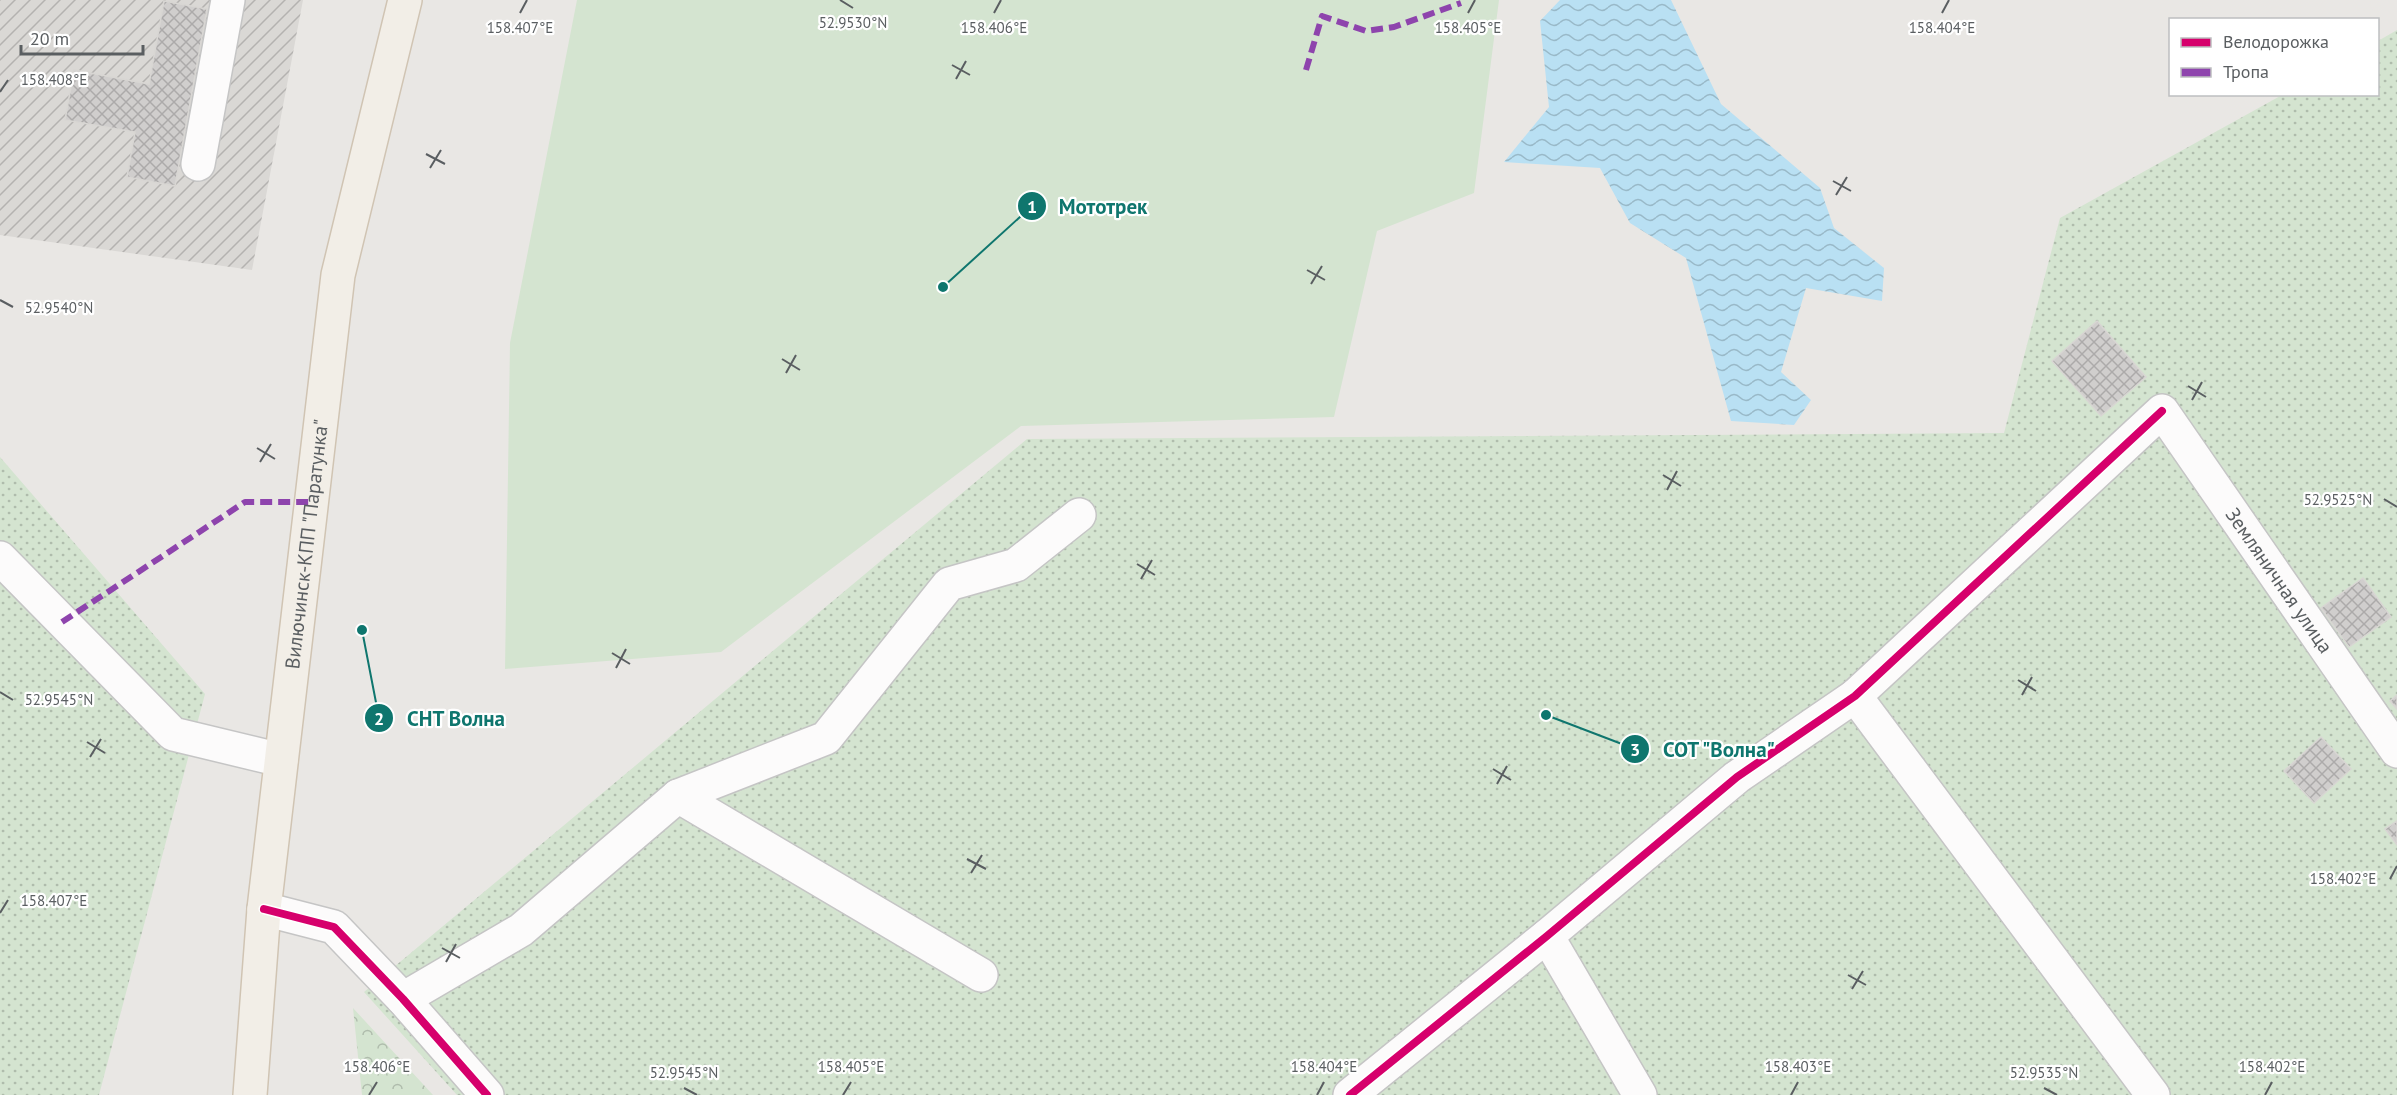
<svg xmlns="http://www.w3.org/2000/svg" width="2397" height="1095" font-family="'PT Sans',sans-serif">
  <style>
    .industrial { fill: url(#industrial-furrows) }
    .grass { fill: #d4e4d0 }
    .forest { fill: url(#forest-crowns) }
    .garden { fill: url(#garden-dots) }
    .water { fill: url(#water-waves) }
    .building { fill: url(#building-cross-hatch); stroke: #d8d6d3; stroke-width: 1.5 }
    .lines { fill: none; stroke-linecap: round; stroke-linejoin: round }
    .minor-casing { stroke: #c5c5c5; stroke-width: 36 }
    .major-casing { stroke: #d0c4b3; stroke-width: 36 }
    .minor { stroke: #fcfbfb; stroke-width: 33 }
    .major { stroke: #f2eee7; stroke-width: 33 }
    .quiet { stroke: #8e44ad; stroke-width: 6; stroke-dasharray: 12 6; stroke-linecap: butt }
    .cycleway-casing { stroke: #fff; stroke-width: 11 }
    .cycleway { stroke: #d6006c; stroke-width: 8 }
    .ticks { fill: none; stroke: #5a5e61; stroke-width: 2 }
    .labels { text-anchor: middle; stroke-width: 4.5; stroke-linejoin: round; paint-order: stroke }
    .street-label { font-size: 20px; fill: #5a5e61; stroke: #fff }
    .ticks-label { font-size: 15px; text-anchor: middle; fill: #5a5e61; stroke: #fff; stroke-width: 4.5; stroke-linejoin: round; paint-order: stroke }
    .leader { fill: none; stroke: #0f766e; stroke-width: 2 }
    .callout-dot { fill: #0f766e; stroke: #fff; stroke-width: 2 }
    .mark-label { font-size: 18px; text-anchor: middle; font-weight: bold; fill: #fff }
    .callout-label { font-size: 21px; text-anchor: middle; font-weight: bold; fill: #0f766e; stroke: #fff; stroke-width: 4.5; stroke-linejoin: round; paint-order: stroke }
  </style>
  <defs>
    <pattern id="industrial-furrows" width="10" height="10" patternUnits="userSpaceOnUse" patternTransform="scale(1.5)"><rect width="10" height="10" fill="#dad8d5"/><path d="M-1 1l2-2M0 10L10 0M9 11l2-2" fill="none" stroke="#b4b2b0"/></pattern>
    <pattern id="forest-crowns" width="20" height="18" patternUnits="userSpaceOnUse" patternTransform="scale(1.5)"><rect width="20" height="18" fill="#d4e4d0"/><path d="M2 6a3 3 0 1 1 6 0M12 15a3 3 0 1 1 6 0" fill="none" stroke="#afbcac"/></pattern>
    <pattern id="garden-dots" width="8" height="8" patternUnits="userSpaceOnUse" patternTransform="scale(1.5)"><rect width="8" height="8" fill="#d4e4d0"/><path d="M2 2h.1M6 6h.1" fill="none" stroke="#afbcac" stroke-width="1.8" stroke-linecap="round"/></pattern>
    <pattern id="water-waves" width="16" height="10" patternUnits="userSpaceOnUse" patternTransform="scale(1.5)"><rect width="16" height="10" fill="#b9e0f3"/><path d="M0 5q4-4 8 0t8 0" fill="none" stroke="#99b9c8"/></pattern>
    <pattern id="building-cross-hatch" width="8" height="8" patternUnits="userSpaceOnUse" patternTransform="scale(1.5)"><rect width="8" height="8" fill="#d0cecd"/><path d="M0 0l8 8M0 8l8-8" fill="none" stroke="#acaaaa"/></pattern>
  </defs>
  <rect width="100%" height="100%" fill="#e9e7e4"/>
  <!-- industrial -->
  <path class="industrial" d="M0,0H303L252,270L0,235Z"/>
  <!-- grass -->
  <path class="grass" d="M577,0H1499L1474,193L1377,231L1334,417L1021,426L721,652L505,669L510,343Z"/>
  <!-- forest -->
  <path class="forest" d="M353,1008L433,1095H362Z"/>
  <!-- garden -->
  <path class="garden" d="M2397,30V1095H457L364,992L1027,439L2004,433L2060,218L2282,95L2378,94V41Z
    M0,457L205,694L99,1095H0Z"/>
  <!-- water -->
  <path class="water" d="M1560,0H1671L1721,104L1820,188L1834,228L1884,268L1882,301L1806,288L1781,372L1811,400L1794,425L1731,421L1686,258L1630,223L1600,168L1504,162L1549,107L1540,21Z"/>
  <!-- building -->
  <path class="building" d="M164,1L207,9L175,186L127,177L135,132L65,120L74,70L149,84Z
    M2097,321L2146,377L2101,416L2052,361Z
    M2363,578L2391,617L2349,647L2321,608Z
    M2397,695V709L2390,701Z
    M2321,737L2351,769L2314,803L2284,771Z
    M2397,821V845L2385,829Z"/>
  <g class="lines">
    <defs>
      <g id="minor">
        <path d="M198,164L228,0"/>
        <path d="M0,558L173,734L281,760"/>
        <path d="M1855,696L2153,1095"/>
        <path d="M678,796L981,975"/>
        <path d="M264,909L334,927L403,999L487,1095"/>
        <path d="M1547,936L1640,1095"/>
        <path d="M403,999L521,930L678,796L826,738L949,584L1016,565L1079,515"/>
        <path id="s1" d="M1350,1095L1547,936L1737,777L1855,696L2162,411L2397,751"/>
      </g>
      <g id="major">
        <path id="s2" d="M250,1095L264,909L338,275L405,0"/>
      </g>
    </defs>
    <!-- minor casing -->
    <use href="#minor" class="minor-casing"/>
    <!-- major casing -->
    <use href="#major" class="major-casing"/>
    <!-- minor -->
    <use href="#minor" class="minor"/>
    <!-- major -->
    <use href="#major" class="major"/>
    <!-- quiet -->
    <path class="quiet" d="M1306,70L1322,16L1366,31L1394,27L1461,3
      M62,622L245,502H311"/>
    <defs>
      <path id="cycleway" d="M264,909L334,927L403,999L487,1095
        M1350,1095L1547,936L1737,777L1855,696L2162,411"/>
    </defs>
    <!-- cycleway casing -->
    <use href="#cycleway" class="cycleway-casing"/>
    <!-- cycleway -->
    <use href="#cycleway" class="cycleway"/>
  </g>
  <!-- ticks -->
  <path class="ticks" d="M840,0L853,8M520,13L527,0M994,13L1001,0M1468,13L1475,0M1942,13L1949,0M952,65L970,75M956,79L966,61M0,92L8,80M426,154L445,164M430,168L441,150M1833,181L1851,191M1836,195L1847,177M1307,270L1325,280M1311,284L1322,266M0,300L13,307M782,359L800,370M786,373L796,355M2188,386L2206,397M2192,400L2202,382M257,448L275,459M260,462L271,444M1663,475L1681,486M1667,490L1677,471M2384,499L2397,507M1137,564L1155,575M1141,579L1152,560M612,653L630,664M616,668L626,649M2018,680L2036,691M0,692L13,700M2022,695L2032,677M87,742L105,753M90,757L101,739M1493,769L1511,780M1497,784L1507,766M967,859L986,869M971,873L982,855M2390,879L2397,866M0,913L8,900M442,948L460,958M446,962L456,944M1848,975L1866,985M1852,989L1863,971M684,1088L697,1095M2044,1088L2057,1095M369,1095L377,1082M843,1095L851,1082M1317,1095L1324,1082M1791,1095L1798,1082M2265,1095L2272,1082"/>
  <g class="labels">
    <!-- street labels -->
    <g class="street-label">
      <text dy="7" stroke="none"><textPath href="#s2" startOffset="554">Вилючинск-КПП "Паратунка"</textPath></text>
      <text dy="7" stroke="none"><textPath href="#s1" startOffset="1269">Земляничная улица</textPath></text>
    </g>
  </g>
  <g class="ticks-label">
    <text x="853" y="28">52.9530°N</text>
    <text x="520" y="33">158.407°E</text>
    <text x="994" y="33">158.406°E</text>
    <text x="1468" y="33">158.405°E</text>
    <text x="1942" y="33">158.404°E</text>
    <text x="54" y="85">158.408°E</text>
    <text x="59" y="313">52.9540°N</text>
    <text x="2338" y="505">52.9525°N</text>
    <text x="59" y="705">52.9545°N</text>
    <text x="2343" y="884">158.402°E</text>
    <text x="54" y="906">158.407°E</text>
    <text x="377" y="1072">158.406°E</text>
    <text x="851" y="1072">158.405°E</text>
    <text x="1324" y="1072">158.404°E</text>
    <text x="1798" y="1072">158.403°E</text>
    <text x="2272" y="1072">158.402°E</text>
    <text x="684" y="1078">52.9545°N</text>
    <text x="2044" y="1078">52.9535°N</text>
  </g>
  <!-- callouts -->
  <path class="leader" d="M943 287L1032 206M362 630L379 718M1546 715L1635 749"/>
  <g class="callout-dot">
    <circle cx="943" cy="287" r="6"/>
    <circle cx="362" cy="630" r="6"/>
    <circle cx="1546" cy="715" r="6"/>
    <circle cx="1032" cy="206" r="15"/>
    <circle cx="379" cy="718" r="15"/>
    <circle cx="1635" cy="749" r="15"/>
  </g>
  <g class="mark-label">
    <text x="1032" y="213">1</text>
    <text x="379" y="725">2</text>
    <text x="1635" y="756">3</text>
  </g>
  <g class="callout-label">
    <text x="1103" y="214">Мототрек</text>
    <text x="456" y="726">СНТ Волна</text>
    <text x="1719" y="757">СОТ "Волна"</text>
  </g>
  <!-- legend -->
  <rect x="2169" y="18" width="210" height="78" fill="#ffffff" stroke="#bdbfc0" stroke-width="1.5"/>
  <rect x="2181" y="38" width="30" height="9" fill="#d6006c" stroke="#bdbfc0" stroke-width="1.5"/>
  <text x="2223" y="48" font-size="18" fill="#5a5e61">Велодорожка</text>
  <rect x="2181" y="68" width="30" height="9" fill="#8e44ad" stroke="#bdbfc0" stroke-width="1.5"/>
  <text x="2223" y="78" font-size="18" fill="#5a5e61">Тропа</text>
  <!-- scale -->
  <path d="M21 45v9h122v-9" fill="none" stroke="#5a5e61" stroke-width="3"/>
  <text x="30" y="45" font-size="18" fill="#5a5e61" stroke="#ffffff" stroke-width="4.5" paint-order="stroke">20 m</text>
</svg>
